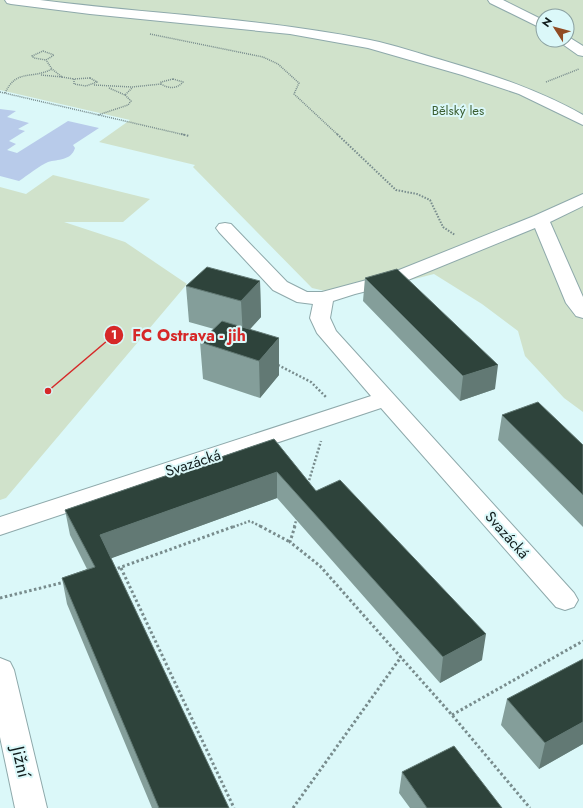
<svg xmlns="http://www.w3.org/2000/svg" width="583" height="808" font-family="Jost,sans-serif">
  <style>
    .green { fill: #d0e2cb; fill-rule: evenodd }
    .water { fill: #b8cbea }
    .lines { fill: none; stroke-linecap: round; stroke-linejoin: round }
    .minor-casing { stroke: #8ea9ab; stroke-width: 2 }
    .path-far3 { stroke: #788c8d; stroke-width: 1.5; stroke-dasharray: 1 1; stroke-linecap: butt }
    .path-far2 { stroke: #788c8d; stroke-width: 2; stroke-dasharray: 1.5 1.5; stroke-linecap: butt }
    .path-far1 { stroke: #788c8d; stroke-width: 2.5; stroke-dasharray: 2 2; stroke-linecap: butt }
    .path { stroke: #788c8d; stroke-width: 3; stroke-dasharray: 2.5 2.5; stroke-linecap: butt }
    .minor { fill: #fff; fill-rule: evenodd }
    .wall { fill: #849e9a }
    .shaded-wall { fill: #627974 }
    .building { fill: #2e433b; stroke: #627974 }
    .labels { text-anchor: middle; stroke-width: 4; stroke-linejoin: round; paint-order: stroke }
    .far-park-label { font-size: 13px; fill: #3b5e32; stroke: #dbf8f9 }
    .street-label { font-size: 15px; fill: #111c1c; stroke: #dbf8f9 }
    .near-street-label { font-size: 18px; fill: #111c1c; stroke: #dbf8f9 }
    .leader { fill: none; stroke: #d62828; stroke-width: 1.5 }
    .callout-dot { fill: #d62828; stroke: #dbf8f9; stroke-width: 1.5 }
    .mark-label { font-size: 12px; text-anchor: middle; font-weight: bold; fill: #fff }
    .callout-label { font-size: 16px; text-anchor: middle; font-weight: bold; fill: #d62828; stroke: #dbf8f9; stroke-width: 4; stroke-linejoin: round; paint-order: stroke }
  </style>
  <rect width="100%" height="100%" fill="#dbf8f9"/>
  <!-- green -->
  <path class="green" d="M0,0H583V412L564,398L525,356L518,331L482,304L434,274L347,296L312,288L193,167L195,165L99,142L130,120L0,90ZM543,16H567V40H543Z
    M53,175L150,199L123,222H64L125,242L187,284L6,498L0,500V187L26,194Z"/>
  <!-- water -->
  <path class="water" d="M0,109L16,111L7,117L29,123L18,129L25,131L9,141L16,144L7,150L17,153L68,121L99,128L73,145L75,148C71,161 58,159 48,162C39,166 28,175 19,181L0,176Z"/>
  <g class="lines">
    <defs>
      <path id="minor" d="M5,0H40C149,14 261,18 370,40C395,45 420,54 445,61C493,75 539,90 583,115V125L519,94L462,75L368,48L290,34L90,14L11,4L7,3Z
        M488,0H503L543,20V29L490,3Z
        M567,36L583,46V56L578,55L561,43L560,40H567Z
        M583,194V206L550,222L583,297V318L576,316L566,303L535,228L403,282L355,294L333,301L330,318L336,331L574,593L578,600L574,607L565,610L556,607L381,408L0,535V517L371,396L317,333L310,318L313,304L297,302L273,290L219,232L216,228L219,224L225,223L231,224L287,282L307,292H322L389,274L534,216Z
        M0,658L10,662L14,670L47,808H15L0,737Z"/>
    </defs>
    <!-- minor casing -->
    <use href="#minor" class="minor-casing"/>
    <!-- path-far3 -->
    <path class="path-far3" d="M150,34L263,57L278,64L299,83L294,94L338,135
      M43,51L54,55L46,60L34,58L32,56Z
      M41,75L62,77L52,69
      M62,77L74,79
      M90,78L97,82L86,86L74,84V79Z
      M173,79L183,82C177,89 169,89 161,84V82Z
      M546,82L579,69
      M94,85L132,87L161,84
      M109,88L125,95L132,88
      M0,92L185,135
      M5,93C17,68 31,80 52,69L46,60
      M98,115L128,105L131,101L125,95"/>
    <!-- path-far2 -->
    <path class="path-far2" d="M181,134L189,136
      M337,134L396,190L417,194L430,200L443,227L455,235"/>
    <!-- path-far1 -->
    <path class="path-far1" d="M278,365L311,382L326,397
      M308,484L321,441
      M233,527L250,521L262,527
      M294,527L297,518"/>
    <!-- path -->
    <path class="path" d="M260,526L290,542
      M295,526L290,542L320,566L452,715L530,808
      M121,568L234,808
      M113,570L235,526
      M0,598L65,582
      M452,715L583,641
      M293,808L401,657"/>
    <!-- minor -->
    <use href="#minor" class="minor"/>
  </g>
  <!-- wall -->
  <path class="wall" d="M365,278L495,389L460,401L363,301Z
    M260,281L261,317L250,329L279,375L260,398L203,379L200,342L214,329L189,322L186,286Z
    M502,415L583,445V527L498,440Z
    M274,439L316,491L482,660L440,683L277,498L111,558L229,808H152L67,604L62,578L87,569L70,535L65,510Z
    M583,659V744L539,769L501,725L507,699Z
    M402,772L502,808H410L399,793Z"/>
  <!-- shaded-wall -->
  <path class="shaded-wall" d="M260,281L261,317L243,337L241,301Z
    M279,338V375L260,398L259,361Z
    M498,365L495,389L460,401L463,376Z
    M277,472V498L104,561L100,535Z
    M486,634L482,660L440,683L443,657Z
    M583,722V744L539,769L545,743Z"/>
  <!-- building -->
  <path class="building" d="M207,267L260,281L241,301L186,286Z
    M397,269L498,365L463,376L365,278Z
    M222,321L279,338L259,361L200,342Z
    M538,402L583,445V495L502,415Z
    M274,439L316,491L340,480L486,634L443,657L277,472L100,535L229,808H159L62,578L95,567L65,510Z
    M583,659V722L545,743L507,699Z
    M454,746L502,808H427L402,772Z"/>
  <g class="labels">
    <!-- far-park labels -->
    <g class="far-park-label">
      <text x="458" y="115">Bělský les</text>
    </g>
    <!-- street labels -->
    <g class="street-label">
      <text transform="translate(193 463) rotate(-18)" y="5">Svazácká</text>
      <text transform="translate(507 535) rotate(48)" y="5">Svazácká</text>
    </g>
    <!-- near-street labels -->
    <g class="near-street-label">
      <text transform="translate(21 762) rotate(77)" y="6">Jižní</text>
    </g>
  </g>
  <!-- callouts -->
  <path class="leader" d="M48 391L114 335"/>
  <g class="callout-dot">
    <circle cx="48" cy="391" r="4"/>
    <circle cx="114" cy="335" r="10"/>
  </g>
  <g class="mark-label">
    <text x="114" y="339">1</text>
  </g>
  <g class="callout-label">
    <text x="189" y="341">FC Ostrava - jih</text>
  </g>
  <!-- north arrow -->
  <g transform="translate(555 28) rotate(306)"><circle r="19" fill="#dbf8f9" stroke="#8aa0a1"/>
  <path d="M0-3L7 15L0 10L-7 15Z" fill="#914b23"/>
  <text y="-6" font-size="11" font-weight="bold" text-anchor="middle" fill="#111c1c">N</text>
  </g>
</svg>
